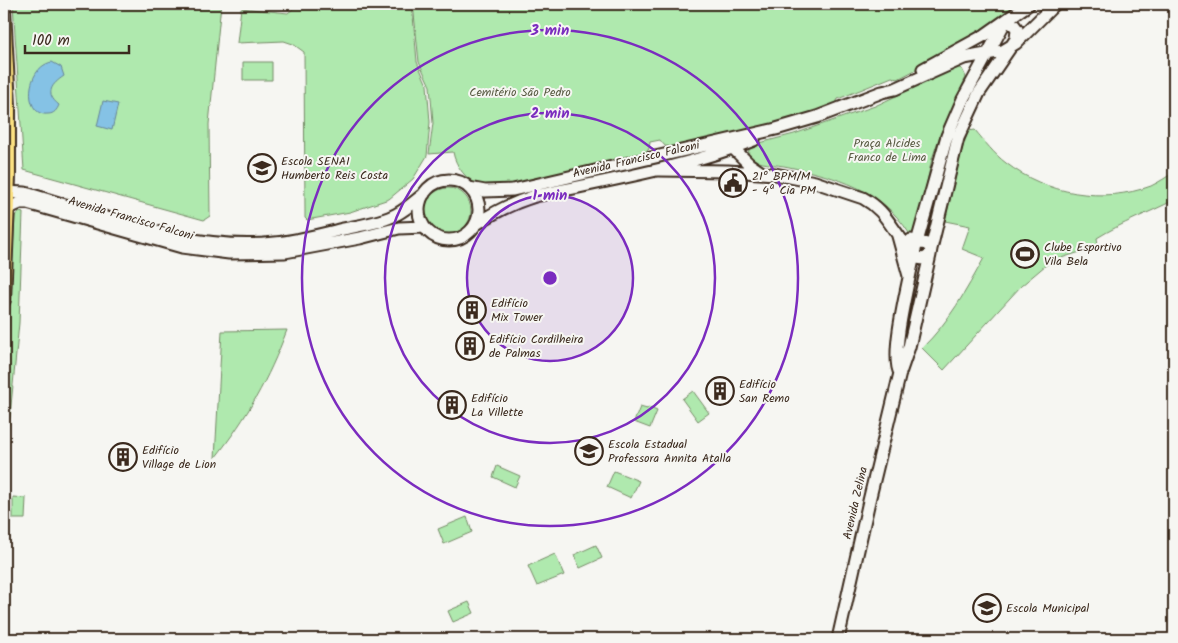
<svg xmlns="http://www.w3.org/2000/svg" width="1178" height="643" font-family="Kalam,sans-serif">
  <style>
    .green { fill: #afe9ae; stroke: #758a66 }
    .water { fill: #85c2e5; stroke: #678595 }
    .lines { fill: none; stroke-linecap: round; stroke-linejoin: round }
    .secondary-casing { stroke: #3b2a1e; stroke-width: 15 }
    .primary-casing { stroke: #3b2a1e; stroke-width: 16 }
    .secondary { stroke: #f6f6f2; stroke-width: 11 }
    .primary { stroke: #fbe080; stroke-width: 12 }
    .ring { fill: none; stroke: #7b2cbf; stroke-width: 2.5 }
    .labels { text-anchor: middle; stroke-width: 4; stroke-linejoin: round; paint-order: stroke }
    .park-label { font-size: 12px; fill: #585a42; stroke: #f6f6f2 }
    .street-label { font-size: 12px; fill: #3b2a1e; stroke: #f6f6f2 }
    .poi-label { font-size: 12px; fill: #3b2a1e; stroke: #f6f6f2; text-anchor: start }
    .centre { fill: #7b2cbf; stroke: #f6f6f2; stroke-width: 2.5 }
    .ring-label { font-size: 15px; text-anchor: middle; font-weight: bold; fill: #7b2cbf; stroke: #f6f6f2; stroke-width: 4; stroke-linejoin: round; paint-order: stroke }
  </style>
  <rect width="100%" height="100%" fill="#f6f6f2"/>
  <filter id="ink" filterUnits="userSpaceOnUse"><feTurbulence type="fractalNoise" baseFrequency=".02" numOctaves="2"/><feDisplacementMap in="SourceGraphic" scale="10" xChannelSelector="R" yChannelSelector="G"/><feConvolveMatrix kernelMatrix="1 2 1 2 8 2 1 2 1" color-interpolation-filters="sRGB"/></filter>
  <g filter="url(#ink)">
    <!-- green -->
    <path class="green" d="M13,4H221L209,124L210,216L204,220L24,170Z
      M294,4H412L417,62L427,85L430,122L427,156L413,179L389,199L350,212L307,220L305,218V213L304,52L293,44L284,41L237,43L241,8L288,13L294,8Z
      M413,4H1022C983,32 941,57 898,79L892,77L838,99L835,105L786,120L673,147L665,146L660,140L650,142L649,149L643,154L497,188C492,188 486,188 481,186C467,182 455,165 453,152L429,154L433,123L430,86L419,62Z
      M243,62H272V80H243Z
      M957,67L962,69L966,77L940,135L932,159L916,232L913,234L909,233C881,189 837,177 789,167C776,164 759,165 748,157L749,149L752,145L794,134L875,106Z
      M975,130C985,142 994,154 1006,163C1046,194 1103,204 1151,186C1159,182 1167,177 1174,172V200C1149,213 1121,223 1097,238L1098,246L1096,247L1058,259L1046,265L1021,286L944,370L922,348C949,322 966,291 984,258L962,249L970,226L945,221L961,153L968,131Z
      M425 211a23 23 0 1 1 46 0a23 23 0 1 1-46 0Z
      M20,212L23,213L19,323L10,416L4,459V412L15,216Z
      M287,330C268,380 248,416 215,458L222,331Z
      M693,391L709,413L698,421L682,399Z
      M640,407L647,409L648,407L657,411L650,428L634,422Z
      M497,466L520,476L515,487L493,477Z
      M614,471L639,481L631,498L607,487Z
      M13,497L26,498L25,519H13Z
      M467,517L472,532L444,544L438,529Z
      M596,545L602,558L580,568L574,555Z
      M555,554L564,575L537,586L528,566Z
      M469,602L474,613L453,622L448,611Z"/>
    <!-- water -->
    <path class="water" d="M52,62L61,67L64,76C52,84 44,93 59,105C57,110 54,114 48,114C23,117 25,67 52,62Z
      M103,101L118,104L112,130L97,126Z"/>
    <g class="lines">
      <defs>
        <path id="secondary" d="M923,69L985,35L1029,4
          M729,144L749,164L762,173
          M659,170L728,171L775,174L815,182L863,198C883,209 888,222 901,239C905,246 912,251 917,258L924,259L930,255L931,249L927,244L917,242L914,254C910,277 889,356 900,373
          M419 210a30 30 0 1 1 60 0a30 30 0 1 1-60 0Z
          M469,188L485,191L513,190L776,129L817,117L882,92L895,89L964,58L1003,51L1016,43L1055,4
          M4,192L25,193C104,215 192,253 275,243C295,241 315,236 335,231C354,226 379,224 397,214C407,209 415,201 424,194
          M9,208L20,203H27L182,247L229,253L285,252L360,238L399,228L424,227
          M475,225C494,212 512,203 535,196C609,180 684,168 754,140
          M898,236L909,276
          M911,240L917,242L947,136L963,99L1005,22
          M931,249L958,138L979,93L1016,39L1017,29L1014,25L1007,21
          M838,639L869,501L900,373L909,347L930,255"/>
        <path id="primary" d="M4,10L9,106V177L4,300"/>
      </defs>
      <!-- secondary casing -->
      <use href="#secondary" class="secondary-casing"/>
      <!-- primary casing -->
      <use href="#primary" class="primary-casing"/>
      <!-- secondary -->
      <use href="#secondary" class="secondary"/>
      <!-- primary -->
      <use href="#primary" class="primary"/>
    </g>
  </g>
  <!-- distance rings -->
  <circle cx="550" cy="278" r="83" fill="#7b2cbf" fill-opacity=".12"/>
  <g class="ring">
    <circle cx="550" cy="278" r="83"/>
    <circle cx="550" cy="278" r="165"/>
    <circle cx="550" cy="278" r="248"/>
  </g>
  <!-- icons -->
  <defs>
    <symbol id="university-ring" viewBox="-11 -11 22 22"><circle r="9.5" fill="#f6f6f2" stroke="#3b2a1e" stroke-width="1.5"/><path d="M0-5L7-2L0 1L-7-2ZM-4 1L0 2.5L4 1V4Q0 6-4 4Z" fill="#3b2a1e"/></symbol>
    <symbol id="civic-ring" viewBox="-11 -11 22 22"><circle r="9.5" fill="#f6f6f2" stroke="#3b2a1e" stroke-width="1.5"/><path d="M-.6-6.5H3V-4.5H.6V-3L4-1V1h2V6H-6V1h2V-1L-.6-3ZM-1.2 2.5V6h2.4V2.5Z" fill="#3b2a1e"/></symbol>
    <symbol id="stadium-ring" viewBox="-11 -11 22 22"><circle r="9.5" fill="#f6f6f2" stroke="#3b2a1e" stroke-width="1.5"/><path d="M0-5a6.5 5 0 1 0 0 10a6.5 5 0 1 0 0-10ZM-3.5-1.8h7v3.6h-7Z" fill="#3b2a1e"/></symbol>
    <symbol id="building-ring" viewBox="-11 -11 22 22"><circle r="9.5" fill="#f6f6f2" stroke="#3b2a1e" stroke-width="1.5"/><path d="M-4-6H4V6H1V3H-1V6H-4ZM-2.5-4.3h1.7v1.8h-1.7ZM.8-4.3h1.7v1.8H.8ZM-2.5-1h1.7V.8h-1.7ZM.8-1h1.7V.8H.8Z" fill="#3b2a1e"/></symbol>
    <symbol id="school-ring" viewBox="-11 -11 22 22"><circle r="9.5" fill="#f6f6f2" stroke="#3b2a1e" stroke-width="1.5"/><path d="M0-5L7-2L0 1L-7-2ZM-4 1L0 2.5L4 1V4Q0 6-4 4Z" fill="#3b2a1e"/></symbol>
  </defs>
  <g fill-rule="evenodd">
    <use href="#university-ring" x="246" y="152" width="32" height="32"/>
    <use href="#civic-ring" x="717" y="167" width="32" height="32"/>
    <use href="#stadium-ring" x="1009" y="238" width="32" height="32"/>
    <use href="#building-ring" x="456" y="294" width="32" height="32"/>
    <use href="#building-ring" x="454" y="330" width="32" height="32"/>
    <use href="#building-ring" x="704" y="375" width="32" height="32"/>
    <use href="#building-ring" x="436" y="389" width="32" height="32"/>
    <use href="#school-ring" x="573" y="435" width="32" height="32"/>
    <use href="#building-ring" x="107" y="441" width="32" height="32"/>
    <use href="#school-ring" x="971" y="592" width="32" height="32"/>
  </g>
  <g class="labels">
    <!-- park labels -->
    <g class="park-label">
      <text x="520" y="96">Cemitério São Pedro</text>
      <text x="887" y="147">Praça Alcides<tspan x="887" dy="14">Franco de Lima</tspan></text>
    </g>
    <!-- street labels -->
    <g class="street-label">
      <text transform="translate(636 159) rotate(-13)" y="4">Avenida Francisco Falconi</text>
      <text transform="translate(131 218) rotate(16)" y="4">Avenida Francisco Falconi</text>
      <text transform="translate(855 503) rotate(-77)" y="4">Avenida Zelina</text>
    </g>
    <!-- poi labels -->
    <g class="poi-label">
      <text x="281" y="165">Escola SENAI<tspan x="281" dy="14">Humberto Reis Costa</tspan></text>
      <text x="752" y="180">21º BPM/M<tspan x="752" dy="14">- 4ª Cia PM</tspan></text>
      <text x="1044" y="251">Clube Esportivo<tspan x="1044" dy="14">Vila Bela</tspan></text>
      <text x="491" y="307">Edifício<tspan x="491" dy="14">Mix Tower</tspan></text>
      <text x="489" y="343">Edifício Cordilheira<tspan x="489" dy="14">de Palmas</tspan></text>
      <text x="739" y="388">Edifício<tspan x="739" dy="14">San Remo</tspan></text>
      <text x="471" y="402">Edifício<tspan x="471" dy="14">La Villette</tspan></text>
      <text x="608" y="448">Escola Estadual<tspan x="608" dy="14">Professora Annita Atalla</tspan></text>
      <text x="142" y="454">Edifício<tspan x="142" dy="14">Village de Lion</tspan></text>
      <text x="1006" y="612">Escola Municipal</text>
    </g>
  </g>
  <circle cx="550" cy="278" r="8" class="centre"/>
  <g class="ring-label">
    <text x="550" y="35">3 min</text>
    <text x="550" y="118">2 min</text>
    <text x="550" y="200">1 min</text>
  </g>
  <!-- margin -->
  <rect width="1178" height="643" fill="none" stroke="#f6f6f2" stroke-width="20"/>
  <rect x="10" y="10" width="1158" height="623" fill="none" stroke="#3b2a1e" stroke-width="2" filter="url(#ink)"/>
  <!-- scale -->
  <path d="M25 45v8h104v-8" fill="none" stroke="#3b2a1e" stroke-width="2.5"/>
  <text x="32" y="45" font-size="15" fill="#3b2a1e" stroke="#f6f6f2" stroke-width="4" paint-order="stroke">100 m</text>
</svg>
